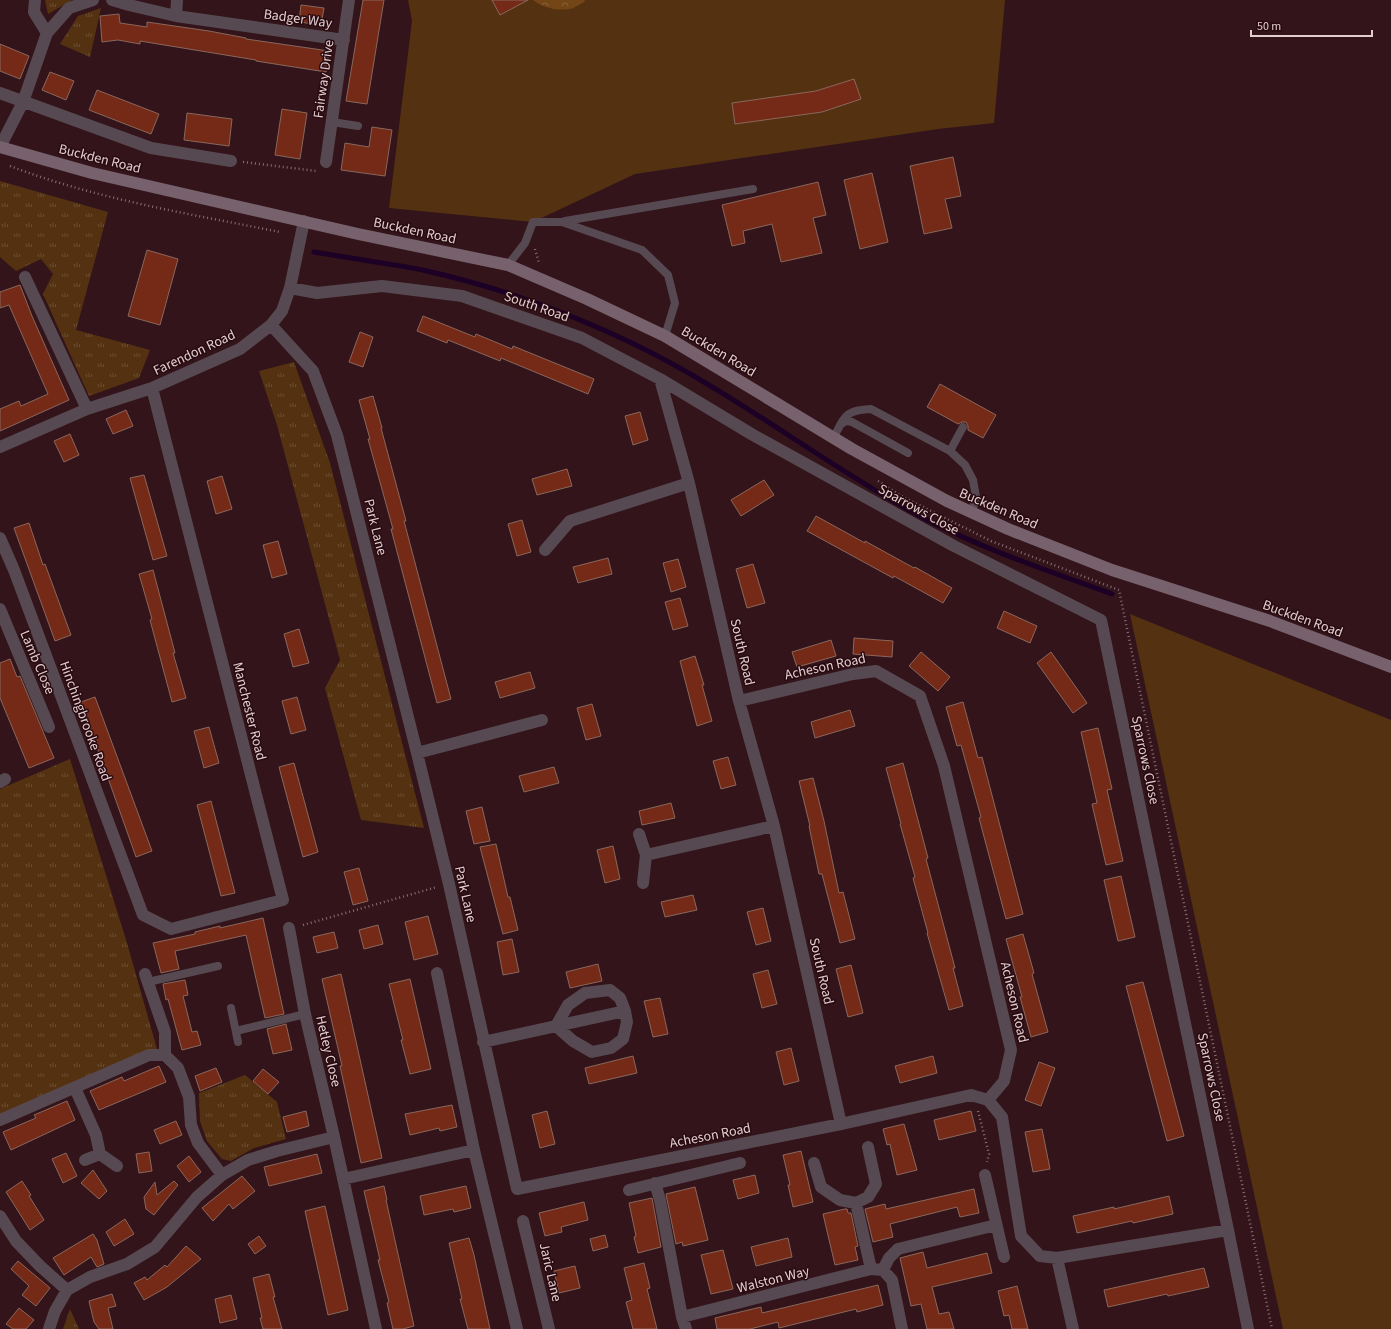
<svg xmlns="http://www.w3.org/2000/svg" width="1391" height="1329" font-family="'Source Sans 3',sans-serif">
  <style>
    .grass { fill: #543211 }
    .forest { fill: url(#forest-crowns) }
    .park { fill: url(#park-tufts) }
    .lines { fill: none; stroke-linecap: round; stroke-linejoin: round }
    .stream { stroke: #1c0025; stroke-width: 5 }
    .building { fill: #742a16; stroke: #8a675d }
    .path { stroke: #896f73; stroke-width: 2.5; stroke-dasharray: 1 3; stroke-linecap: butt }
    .lane { stroke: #574951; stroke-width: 8 }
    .street { stroke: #574951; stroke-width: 12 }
    .secondary { stroke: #76616c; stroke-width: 12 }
    .labels { text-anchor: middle; stroke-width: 3; stroke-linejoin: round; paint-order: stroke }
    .street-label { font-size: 14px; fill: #e2cdcf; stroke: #280b11 }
  </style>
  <defs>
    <pattern id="forest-crowns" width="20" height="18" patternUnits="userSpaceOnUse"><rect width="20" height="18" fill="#744617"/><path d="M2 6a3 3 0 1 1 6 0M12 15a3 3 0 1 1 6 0" fill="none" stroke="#886038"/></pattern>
    <pattern id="park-tufts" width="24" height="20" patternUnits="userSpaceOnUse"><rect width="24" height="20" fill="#543211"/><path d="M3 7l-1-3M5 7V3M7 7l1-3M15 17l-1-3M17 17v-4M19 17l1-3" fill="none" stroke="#6c4e33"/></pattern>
  </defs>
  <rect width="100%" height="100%" fill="#32141a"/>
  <!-- grass -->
  <path class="grass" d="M408,0H1005L994,123L938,129L635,174L533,222L389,208L412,21Z
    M1130,614L1391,720V1329H1283Z"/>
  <!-- forest -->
  <path class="forest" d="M533,0H585L584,2C580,4 577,6 573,8C560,12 543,8 533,0Z"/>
  <!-- park -->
  <path class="park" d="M45,0H72L48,14Z
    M101,8L90,57L60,44L78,16Z
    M0,181L108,212L76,330L150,350L139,378L89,396L43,294L53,274L41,259L16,271L0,257Z
    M294,362L330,463L424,828L361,820L325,688L340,660L277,425L259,371Z
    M70,759L127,943L157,1049L0,1116V789Z
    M245,1075L277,1102L286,1139L254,1148L231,1161L222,1159L207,1141L200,1121L199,1093Z
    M70,1309L79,1329H63Z"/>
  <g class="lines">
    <!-- stream -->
    <path class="stream" d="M314,252C339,256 364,260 388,264C401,266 415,268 427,271C497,287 570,313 634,344C731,391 816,458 909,510C973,546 1043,569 1112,594"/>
  </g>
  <!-- building -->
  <path class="building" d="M363,0H384L367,104L346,101Z
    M492,0H528L500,15Z
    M301,5L324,8L321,25L299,22Z
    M119,14L120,23L147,27V22L209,31L246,38V39L329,51L326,72L256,61V60L140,41V44L118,40L102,42L100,16Z
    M0,44L29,56L20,79L0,71Z
    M50,72L74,81L66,100L42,90Z
    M854,79L861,99L822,112L735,124L732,103L816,91Z
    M97,90L159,114L151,134L89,110Z
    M282,109L307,113L300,159L275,155Z
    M187,113L232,119L229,146L184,140Z
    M372,127L392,130L385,176L341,170L345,143L369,147Z
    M953,157L961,196L945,199L952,228L924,234L910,166Z
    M872,173L888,242L860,249L844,180Z
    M818,182L826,215L813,218L822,253L781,262L772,224L743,231L745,243L732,246L722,205Z
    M147,250L178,259L160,325L128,316Z
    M20,285L32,316L69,400L0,431V409L19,401L21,406L48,394L9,305L0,308V292Z
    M423,316L475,337L476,334L512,349L513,346L594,379L588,394L501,358L500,361L448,340L447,343L417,331Z
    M360,332L373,337L363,367L349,362Z
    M940,384L996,415L983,438L968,430V426L966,422H962L958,424L927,407Z
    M373,396L382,428H381L406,521H404L451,699L437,703L391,529H393L368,439H370L359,400Z
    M126,410L133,426L113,434L106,419Z
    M640,412L648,440L633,445L625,416Z
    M70,434L79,455L64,462L54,441Z
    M567,469L572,486L537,495L532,479Z
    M144,475L167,556L153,560L130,478Z
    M222,476L232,509L216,514L207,481Z
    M764,480L774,495L741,516L731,500Z
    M816,516L865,543V541L914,568L915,567L952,588L943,603L894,576L893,578L807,531Z
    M522,520L531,552L517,556L508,524Z
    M29,523L43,565L45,564L71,635L55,641L14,528Z
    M278,541L287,574L272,578L263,545Z
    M608,558L612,574L578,583L573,567Z
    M678,559L686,587L671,592L663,563Z
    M753,564L765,603L747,608L736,569Z
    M153,570L175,653H173L186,698L172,702L150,620L152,619L139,574Z
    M680,598L688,626L673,630L665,602Z
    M1004,611L1037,626L1030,643L997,628Z
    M299,629L309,663L293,667L284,634Z
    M854,638L893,641L892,657L853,654Z
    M831,640L836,656L797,667L792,652Z
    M921,652L950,677L938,691L909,666Z
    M1051,652L1087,703L1073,713L1037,663Z
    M695,656L704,685H702L712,721L697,726L680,661Z
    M10,659L17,677L20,676L54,758L29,768L0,698V663Z
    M530,672L535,688L500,698L495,682Z
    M95,697L152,851L136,857L81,702Z
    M297,697L306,730L291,734L282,701Z
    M963,702L978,758L982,757L1023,914L1006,919L979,818L981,817L961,745L957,746L946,707Z
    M592,704L601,736L586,740L577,708Z
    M850,710L855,726L815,738L811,722Z
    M209,727L219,763L204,768L194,731Z
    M1098,728L1112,789L1107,790L1123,861L1106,865L1092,804L1097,803L1081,732Z
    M728,757L736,785L721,789L713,761Z
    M294,763L318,852L303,857L279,767Z
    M903,763L928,858L926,859L955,968H953L963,1006L949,1010L927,933H928L913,878L915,877L900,824H901L886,768Z
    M554,767L559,783L524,792L519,776Z
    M813,778L824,821L839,893L843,892L855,939L840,943L822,874H819L809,826H810L799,781Z
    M211,801L235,893L221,896L197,805Z
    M671,803L675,818L642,825L639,811Z
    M482,807L490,841L474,844L466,811Z
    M496,844L508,897H510L518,930L503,934L480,847Z
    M613,846L620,879L605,883L597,850Z
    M359,868L368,901L353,905L344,872Z
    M1121,876L1135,937L1118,941L1104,880Z
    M693,895L697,910L665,917L661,902Z
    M763,908L771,941L756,945L747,912Z
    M428,916L438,954L414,960L405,922Z
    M263,918L284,1014L265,1018L246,935L175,951L179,969L161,973L153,943L195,934V932L220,926V928Z
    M378,925L383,944L364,949L359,930Z
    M334,932L338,948L317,953L313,937Z
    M1023,934L1034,973L1032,974L1048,1032L1031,1037L1020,997H1022L1006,939Z
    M512,939L519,972L503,975L497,942Z
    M598,964L602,981L570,988L566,972Z
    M851,965L863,1013L848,1017L836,969Z
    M768,970L777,1004L762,1008L753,974Z
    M341,974L382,1158L361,1163L340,1066H342L322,979Z
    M410,979L431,1069L410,1074L401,1040H403L389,984Z
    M185,980L188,995L183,996L192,1032L197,1031L201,1045L182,1050L168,999L166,1000L163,984Z
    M1143,982L1184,1136L1167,1141L1126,986Z
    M660,998L668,1034L653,1037L644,1001Z
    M286,1024L292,1050L273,1054L267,1029Z
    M791,1048L799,1081L784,1085L776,1052Z
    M633,1056L637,1073L589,1084L585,1068Z
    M933,1056L937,1073L900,1083L895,1066Z
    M1039,1062L1055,1068L1041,1106L1025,1100Z
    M159,1066L166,1082L99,1110L90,1091L122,1077L124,1081Z
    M216,1068L222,1082L200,1091L195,1076Z
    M263,1069L279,1082L268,1094L253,1081Z
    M67,1101L75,1120L11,1150L3,1132L36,1118L34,1115Z
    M452,1105L457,1127L440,1131L439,1128L410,1135L405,1114Z
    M306,1111L309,1126L287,1132L283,1117Z
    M547,1111L555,1144L540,1148L532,1115Z
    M971,1111L976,1131L939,1140L934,1120Z
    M176,1121L182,1135L160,1144L154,1130Z
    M904,1124L917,1170L897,1175L890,1144L887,1145L883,1129Z
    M1042,1129L1050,1169L1033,1172L1025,1132Z
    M801,1151L813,1202L793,1207L788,1185H790L783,1155Z
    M149,1152L152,1171L139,1173L136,1154Z
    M66,1153L77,1176L63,1183L52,1159Z
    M317,1154L322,1173L269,1186L264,1167Z
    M189,1156L201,1172L189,1182L177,1166Z
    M93,1170L107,1191L99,1199L81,1183Z
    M755,1175L759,1193L738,1199L733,1180Z
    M242,1176L255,1191L233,1209L229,1204L213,1221L202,1208Z
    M22,1181L31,1195L29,1196L44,1220L30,1230L6,1192Z
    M174,1181L178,1185L154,1215L146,1209L144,1197L155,1182L157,1195Z
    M384,1186L387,1200H386L414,1326L403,1329H393L387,1303L389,1302L378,1260H380L364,1191Z
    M466,1186L471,1208L454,1212L453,1209L424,1215L420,1196Z
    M695,1187L708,1240L683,1246L682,1242L676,1244L666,1194Z
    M974,1189L979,1213L960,1217L957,1207L890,1224L893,1237L873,1242L865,1209L885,1204L886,1209Z
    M1169,1196L1173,1214L1133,1223L1132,1221L1077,1233L1073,1216L1114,1207V1209Z
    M652,1198L661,1247L638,1253L634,1237L636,1236L629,1203Z
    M584,1202L588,1220L561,1227L562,1232L545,1236L539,1213Z
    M325,1206L348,1310L328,1315L305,1211Z
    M845,1209H847L848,1213H851L858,1246L855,1247L858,1260L835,1265L823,1214Z
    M125,1219L134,1234L114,1246L106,1232Z
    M93,1234L97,1240L104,1264L97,1267L91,1257L64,1275L53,1258Z
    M605,1235L608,1247L593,1251L590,1239Z
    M259,1236L266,1246L255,1254L248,1244Z
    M469,1238L474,1255L490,1329H468L460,1299H462L449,1243Z
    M788,1238L792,1257L756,1266L751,1247Z
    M186,1246L201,1259L167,1287L144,1300L134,1283L145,1277L147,1280L165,1265L167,1267Z
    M723,1250L733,1289L711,1294L701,1255Z
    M923,1252L927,1268L987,1253L992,1273L932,1287L939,1314L949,1312L954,1329H927L921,1304L911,1306L900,1258Z
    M18,1261L50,1288L36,1306L22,1295L29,1286L11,1269Z
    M644,1263L650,1288L647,1289L657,1329H633L626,1302L632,1300L624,1268Z
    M575,1266L580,1288L559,1293L554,1271Z
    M1204,1268L1209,1287L1168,1296L1167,1294L1108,1307L1104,1290Z
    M269,1274L275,1297H273L282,1329H263L260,1318H262L253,1278Z
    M878,1285L883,1305L857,1312L856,1309L779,1328L778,1322L750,1329H717L715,1318L761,1307L762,1313Z
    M1017,1286L1028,1329H1012L1009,1315L1004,1316L998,1291Z
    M112,1294L116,1306L108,1308L113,1329H99L94,1322L89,1301Z
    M231,1295L237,1319L220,1323L215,1299Z
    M19,1308L34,1320L26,1329H13L6,1324Z"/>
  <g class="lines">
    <!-- path -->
    <path class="path" d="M243,162L316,171
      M10,166C96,199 190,214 280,232
      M535,249L539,263
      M878,481L903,497L991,541L1119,590L1272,1329
      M303,925L437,887
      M978,1111L989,1154L987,1162"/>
    <!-- lane -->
    <path class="lane" d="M332,122L358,126
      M565,221L753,189
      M508,265L525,243L533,222H562L642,250L668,275L675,303L665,336
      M841,424L846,421L852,422L908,453
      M834,437C845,416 845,410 871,409L950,451L965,465L973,480L976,497L972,512
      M950,451L963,427
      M148,982L218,966
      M231,1008L238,1042
      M236,1031L305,1014"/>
    <!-- street -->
    <path class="street" d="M35,0L34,12L47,33
      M112,0L129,5L176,16L344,40
      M176,16L177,0
      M0,93L151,148L231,161
      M0,147L23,102L47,33L69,8L93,0
      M326,162L349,0
      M25,277L87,409
      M290,288L317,293L382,286L462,296L582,338L660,379L689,483L739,701L774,826L841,1124
      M271,325L313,371L337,435L417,753L449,884L517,1189L841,1124L971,1095L988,1100L1004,1081L1011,1050L944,766L920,696L876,671L853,674L739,701
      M660,379L753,435L954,546L1101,620L1228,1230L1057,1258L1040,1256L1021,1236L1002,1117L988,1100
      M0,447L87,409L152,388L240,349L271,325L282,311L290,288L304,221
      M0,538L14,570L143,915L171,929L283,900L152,388
      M545,550L570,521L689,483
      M0,609L49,727
      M417,753L542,720
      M0,782L5,779
      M639,834L646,855L643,883
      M646,855L774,826
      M289,928L305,1014L334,1137L376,1329
      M437,973L474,1150L517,1329
      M145,974L165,1032V1055
      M610,990L620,998L625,1011L627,1022L623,1039L611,1048L592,1052L573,1041L556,1026L568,1005L585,993Z
      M483,1042L625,1011
      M75,1088L96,1135L100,1154
      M0,1120L149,1055H165L178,1068L189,1097L191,1125L198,1143L222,1175
      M85,1160L100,1154L117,1166
      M814,1163L821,1187L840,1200L856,1203L868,1197L876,1184L868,1147
      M985,1175L1004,1257
      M343,1179L474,1150
      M655,1183L660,1200L682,1317L686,1329
      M629,1190L740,1163
      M856,1203L871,1269
      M0,1216L16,1241L40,1266L67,1290
      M523,1221L549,1329
      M1228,1230L1248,1329
      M1057,1258L1073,1329
      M883,1270L889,1258L898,1249L996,1225
      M682,1317L871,1269L883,1270L892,1280L902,1329
      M49,1329L55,1311L67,1290L90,1277L127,1264L155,1247L197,1197L222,1175L248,1160L277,1151L334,1137"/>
    <!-- secondary -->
    <path class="secondary" d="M0,147L92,173L358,234L508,265L587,299L665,336L852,449L947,501L1008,529L1112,570L1270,621L1391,667"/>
  </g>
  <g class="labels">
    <!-- street labels -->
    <g class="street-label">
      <text transform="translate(298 18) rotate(8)" y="5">Badger Way</text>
      <text transform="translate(323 79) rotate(-82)" y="5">Fairway Drive</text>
      <text transform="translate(100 158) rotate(14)" y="5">Buckden Road</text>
      <text transform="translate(415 230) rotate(12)" y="5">Buckden Road</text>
      <text transform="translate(537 306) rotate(19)" y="5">South Road</text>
      <text transform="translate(719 351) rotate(31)" y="5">Buckden Road</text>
      <text transform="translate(194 352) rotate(-25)" y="5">Farendon Road</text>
      <text transform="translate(999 508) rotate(23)" y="5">Buckden Road</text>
      <text transform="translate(919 509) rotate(29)" y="5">Sparrows Close</text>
      <text transform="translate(376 527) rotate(76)" y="5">Park Lane</text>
      <text transform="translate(1303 618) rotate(20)" y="5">Buckden Road</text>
      <text transform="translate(743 652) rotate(77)" y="5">South Road</text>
      <text transform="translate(38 662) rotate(67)" y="5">Lamb Close</text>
      <text transform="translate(825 666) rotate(-12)" y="5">Acheson Road</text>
      <text transform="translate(250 711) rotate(76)" y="5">Manchester Road</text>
      <text transform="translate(86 721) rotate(70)" y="5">Hinchingbrooke Road</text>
      <text transform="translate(1146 760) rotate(78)" y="5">Sparrows Close</text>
      <text transform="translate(466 894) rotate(77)" y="5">Park Lane</text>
      <text transform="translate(822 971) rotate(77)" y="5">South Road</text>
      <text transform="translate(1015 1002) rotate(77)" y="5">Acheson Road</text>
      <text transform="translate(329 1051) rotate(77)" y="5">Hetley Close</text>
      <text transform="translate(1212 1077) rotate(78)" y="5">Sparrows Close</text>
      <text transform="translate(710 1135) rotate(-11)" y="5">Acheson Road</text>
      <text transform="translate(551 1272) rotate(77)" y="5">Jaric Lane</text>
      <text transform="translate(773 1279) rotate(-14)" y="5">Walston Way</text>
    </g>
  </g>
  <!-- scale -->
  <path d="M1251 30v6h121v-6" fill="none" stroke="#e2cdcf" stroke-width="2"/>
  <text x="1257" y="30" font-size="12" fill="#e2cdcf" stroke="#280b11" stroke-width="3" paint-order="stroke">50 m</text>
</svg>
